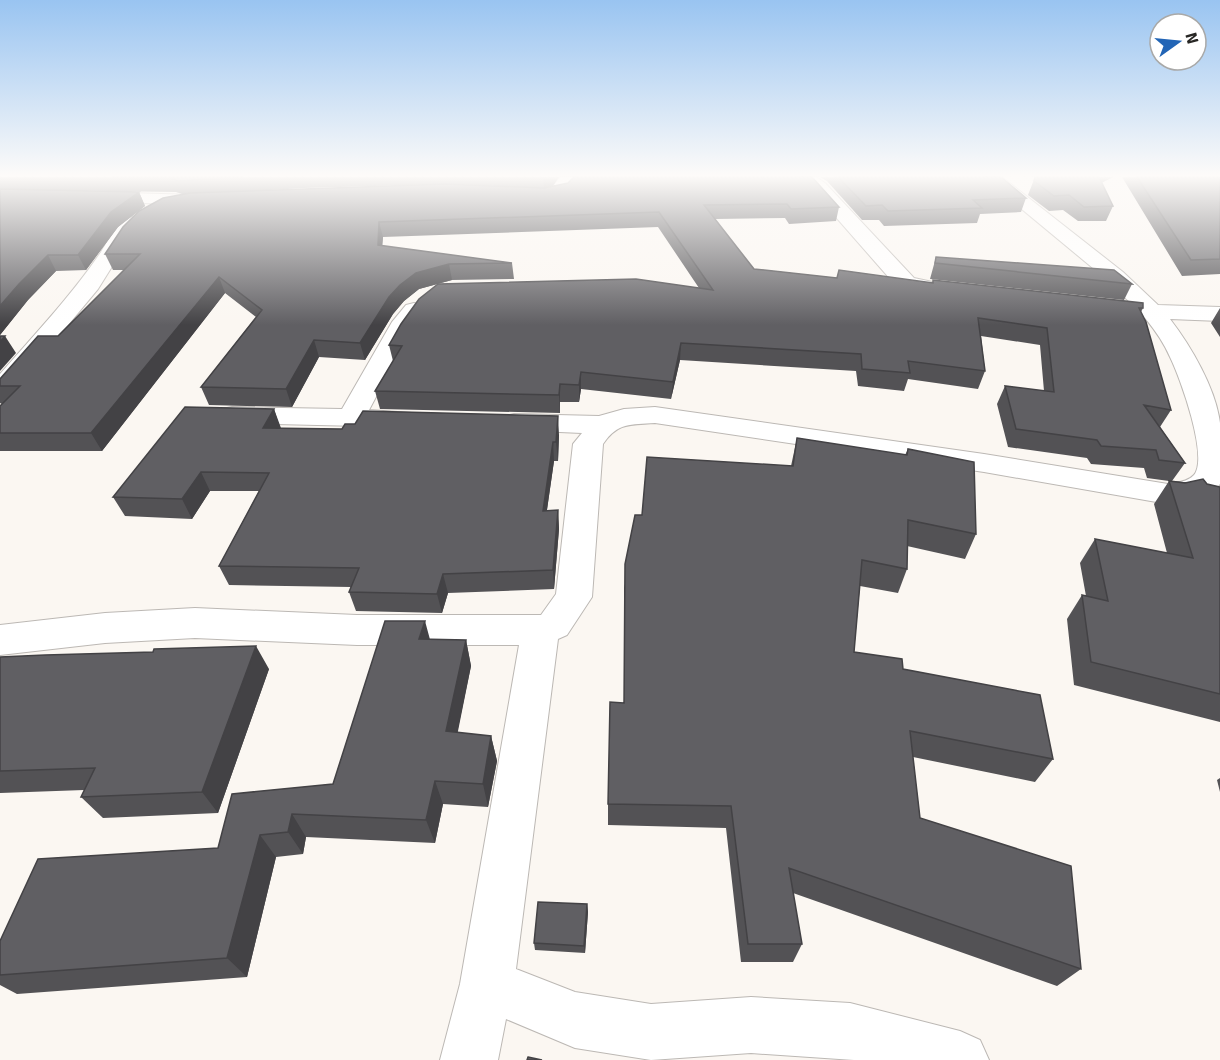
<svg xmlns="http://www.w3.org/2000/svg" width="1220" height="1060" font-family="Signika,sans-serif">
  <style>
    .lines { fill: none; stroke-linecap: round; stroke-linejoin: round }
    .minor-casing { stroke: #bcb8b4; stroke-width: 2 }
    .minor { fill: #fff; fill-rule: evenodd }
    .wall { fill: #535255 }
    .shaded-wall { fill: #434245 }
    .building { fill: #605f63; stroke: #434245; stroke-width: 1.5 }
  </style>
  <rect width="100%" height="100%" fill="#fbf7f2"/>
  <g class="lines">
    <defs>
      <path id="minor" d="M560,177H576C568,202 543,204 520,198L517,194L520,190L551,189Z
        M796,177H816L825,183L914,278L951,286L954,291L951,296L943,298L920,295L898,288L813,191Z
        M983,177H1002L1123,272L1158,305L1220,307V321L1170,319C1191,346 1216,389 1220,423C1220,443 1220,464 1220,484L1212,493L1203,497L1168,504L984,472L655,423C630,425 618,422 603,444L592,597L567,635L558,639L516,969L575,992L651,1004L751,997L850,1003L960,1031L980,1040L989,1060H854L751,1053L651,1060L575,1048L506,1019L498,1060H440L460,984L519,645H357L195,638L105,643L0,655V625L105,613L195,608L357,615H541L556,594L573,444L582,433L514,430L504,428L500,422L504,416L514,414L599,416L624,409L655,407L984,454L1168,484C1177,482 1188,482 1194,475C1209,457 1180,377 1170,357C1164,343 1155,330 1145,318L1130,316L1126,311L1133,305L1094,269Z
        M95,192L195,195L201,196L204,200L201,204L195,205L89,201L86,197L89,193Z
        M135,216L142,218L144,222L128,241L98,289L9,396L0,398V374C35,334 71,296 101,252C109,239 119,220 135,216Z
        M414,303L422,305L425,310L415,324L369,410L412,413L416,419L412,425L402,427L232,423L222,421L218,415L222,409L232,407L342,409L392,322L406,305Z"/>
    </defs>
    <!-- minor casing -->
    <use href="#minor" class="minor-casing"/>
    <!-- minor -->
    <use href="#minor" class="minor"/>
  </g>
  <!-- wall -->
  <path class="wall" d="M0,177H559L544,188L447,184L304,188L252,191L445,184L839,207L836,221L789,224L785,218L715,219L754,269L837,278L932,283L1143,308L1141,312L1171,410L1160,427L1185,463L1172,481L1207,484L1220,487V722L1074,685L1067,619L1082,595L1086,596L1080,563L1095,539L1167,553L1154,504L1169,481L1147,478L1144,468L1091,464L1087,458L1008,447L997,404L1005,386L1044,391L1040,345L981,336L985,371L978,389L908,379L904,391L858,386L856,371L680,360L671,399L581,389L579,402H560V413L380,409L375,391L393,361L389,345L699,288L658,227L383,237L382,246L512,263L514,279L452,280L419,289L404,301L393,314L365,360L319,357L292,407L209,405L201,387L256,317L225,293L102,451H0V406L2,404L0,403V379L58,336L124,270H113L105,254L182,194L176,192L44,190L139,192L145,206L118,227L86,270L56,271L28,300L0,335Z
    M820,177H1001L1026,198L1021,212L980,214L977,223L884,226L879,220H862L827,181Z
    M1035,177H1113L1101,183L1113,206L1106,221H1078L1063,210L1049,211L1028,195Z
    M1122,177H1220V274L1182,276Z
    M936,257L1132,284L1124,300L930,279Z
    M1220,308V337L1211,323Z
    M274,409L280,428L559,435L558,461H554L547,510H558L559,529L554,589L448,593L442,613L356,611L349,592L351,587L229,585L219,566L259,491H210L192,519L125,516L113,497Z
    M797,438L905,455L908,449L976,534L965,559L907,546V569L898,593L860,586L854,652L903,669L1053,759L1035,782L913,757L920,818L1081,969L1057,986L793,893L802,944L793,962H741L726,828L608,825V804L624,703V588L642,515L791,466Z
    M430,639L466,640L471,666L457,733L491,736L497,761L488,807L443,804L435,843L306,837L303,854L276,857L247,977L17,994L0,985V941L218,848L333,784Z
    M153,652L269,669L218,813L103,818L81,797L84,790L0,793V657Z
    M1220,778V792L1217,780Z
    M587,904L588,912L585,953L535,950L534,943Z"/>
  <!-- shaded-wall -->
  <path class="shaded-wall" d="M543,177H559L553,186L544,188Z
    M1096,177H1113L1091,188Z
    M139,192L145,206L118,227L86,270L78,255L111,212Z
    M379,222L383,237L381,261L378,245Z
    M48,255L56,271L28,300L0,335V306L19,284Z
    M449,264L452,280L419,289L404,301L393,314L365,360L360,343L389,297L400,285L416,273Z
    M219,277L225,293L102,451L91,433Z
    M5,336L16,353L0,371V342Z
    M314,340L319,357L292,407L286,389Z
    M681,343L680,360L671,399L673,382Z
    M581,372V389L579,402V385Z
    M560,384V413L559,395Z
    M274,409L281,428L270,447L263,428Z
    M558,416L559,435L558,461L556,442Z
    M553,442L554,461L544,530L543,511Z
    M201,472L210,491L192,519L182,499Z
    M558,510L559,529L554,589L553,570Z
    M443,574L448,593L442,613L437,594Z
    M425,621L432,647L419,639Z
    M466,640L471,666L453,756L446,731Z
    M256,646L269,669L218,813L202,792Z
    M491,736L497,761L488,807L483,784Z
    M435,781L443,804L435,843L426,820Z
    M292,814L306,837L303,854L288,832Z
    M260,835L276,857L247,977L227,958Z
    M587,904L588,912L585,953L584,946Z"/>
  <!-- building -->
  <path class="building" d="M111,177H244L178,181L171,178Z
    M574,177H812L839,207L791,209L787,204L704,205L754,269L837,278L839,270L933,283V280L1143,303V308H1139L1146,322L1171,410L1144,405L1185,463L1159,460L1156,450L1101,446L1097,440L1016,429L1005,386L1054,392L1047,328L978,318L985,371L908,361L910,373L862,369L861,354L681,343L673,382L581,372L579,385L560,384L559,395L375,391L402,346L389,345L401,324L419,299L438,284L636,279L713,290L659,212L379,222L378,245L512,263L449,264L416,273L400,285L389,297L360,343L314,340L286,389L201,387L262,310L219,277L91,433H0V406L20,386H0V379L38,336H58L140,254H105L123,227L139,211L163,198L190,193L445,184L544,188L568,183Z
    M838,177H1001L1026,198L973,200L982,208L888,211L882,205L866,206Z
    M1035,177H1099L1113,206L1084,207L1069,195L1054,196L1034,181Z
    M1137,177H1220V259L1191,260Z
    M0,189L139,192L111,212L78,255H48L19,284L0,306Z
    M936,257L1114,270L1132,284L935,263Z
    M0,336H5L0,342Z
    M185,407L274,409L263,428L342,429L345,424H355L363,411L558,416L556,442H553L543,511L558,510L553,570L443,574L437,594L349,592L359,568L219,566L269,473L201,472L182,499L113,497Z
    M797,438L907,455L908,449L974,462L976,534L908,520L907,569L862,560L854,652L902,659L903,669L1040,695L1053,759L910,731L920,818L1071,866L1081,969L789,868L802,944H748L731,806L608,804L610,702L624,703L625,564L635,515H642L647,457L793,466Z
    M1203,479L1207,484L1220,487V694L1091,662L1082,595L1108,601L1095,539L1193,558L1169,481L1185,483Z
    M385,621H425L419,639L466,640L446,731L491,736L483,784L435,781L426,820L292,814L288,832L260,835L227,958L0,975V941L38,859L218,848L232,794L333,784Z
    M256,646L202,792L81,797L95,768L0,771V657L45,655L153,652L154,649Z
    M538,902L587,904L584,946L534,943Z
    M528,1057L542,1060H527Z"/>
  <!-- sky -->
  <linearGradient id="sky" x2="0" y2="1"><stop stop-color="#99c4f1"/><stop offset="0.54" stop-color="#fdfbf9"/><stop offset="1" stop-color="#fdfbf9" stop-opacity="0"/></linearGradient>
  <rect width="1220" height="325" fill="url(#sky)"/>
  <!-- north arrow -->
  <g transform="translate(1178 42) rotate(75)"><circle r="28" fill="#ffffff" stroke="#a9a9a8" stroke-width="1.5"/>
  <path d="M0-4.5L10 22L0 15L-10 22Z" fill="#2265b6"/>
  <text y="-9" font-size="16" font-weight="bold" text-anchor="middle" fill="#282725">N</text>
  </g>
</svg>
